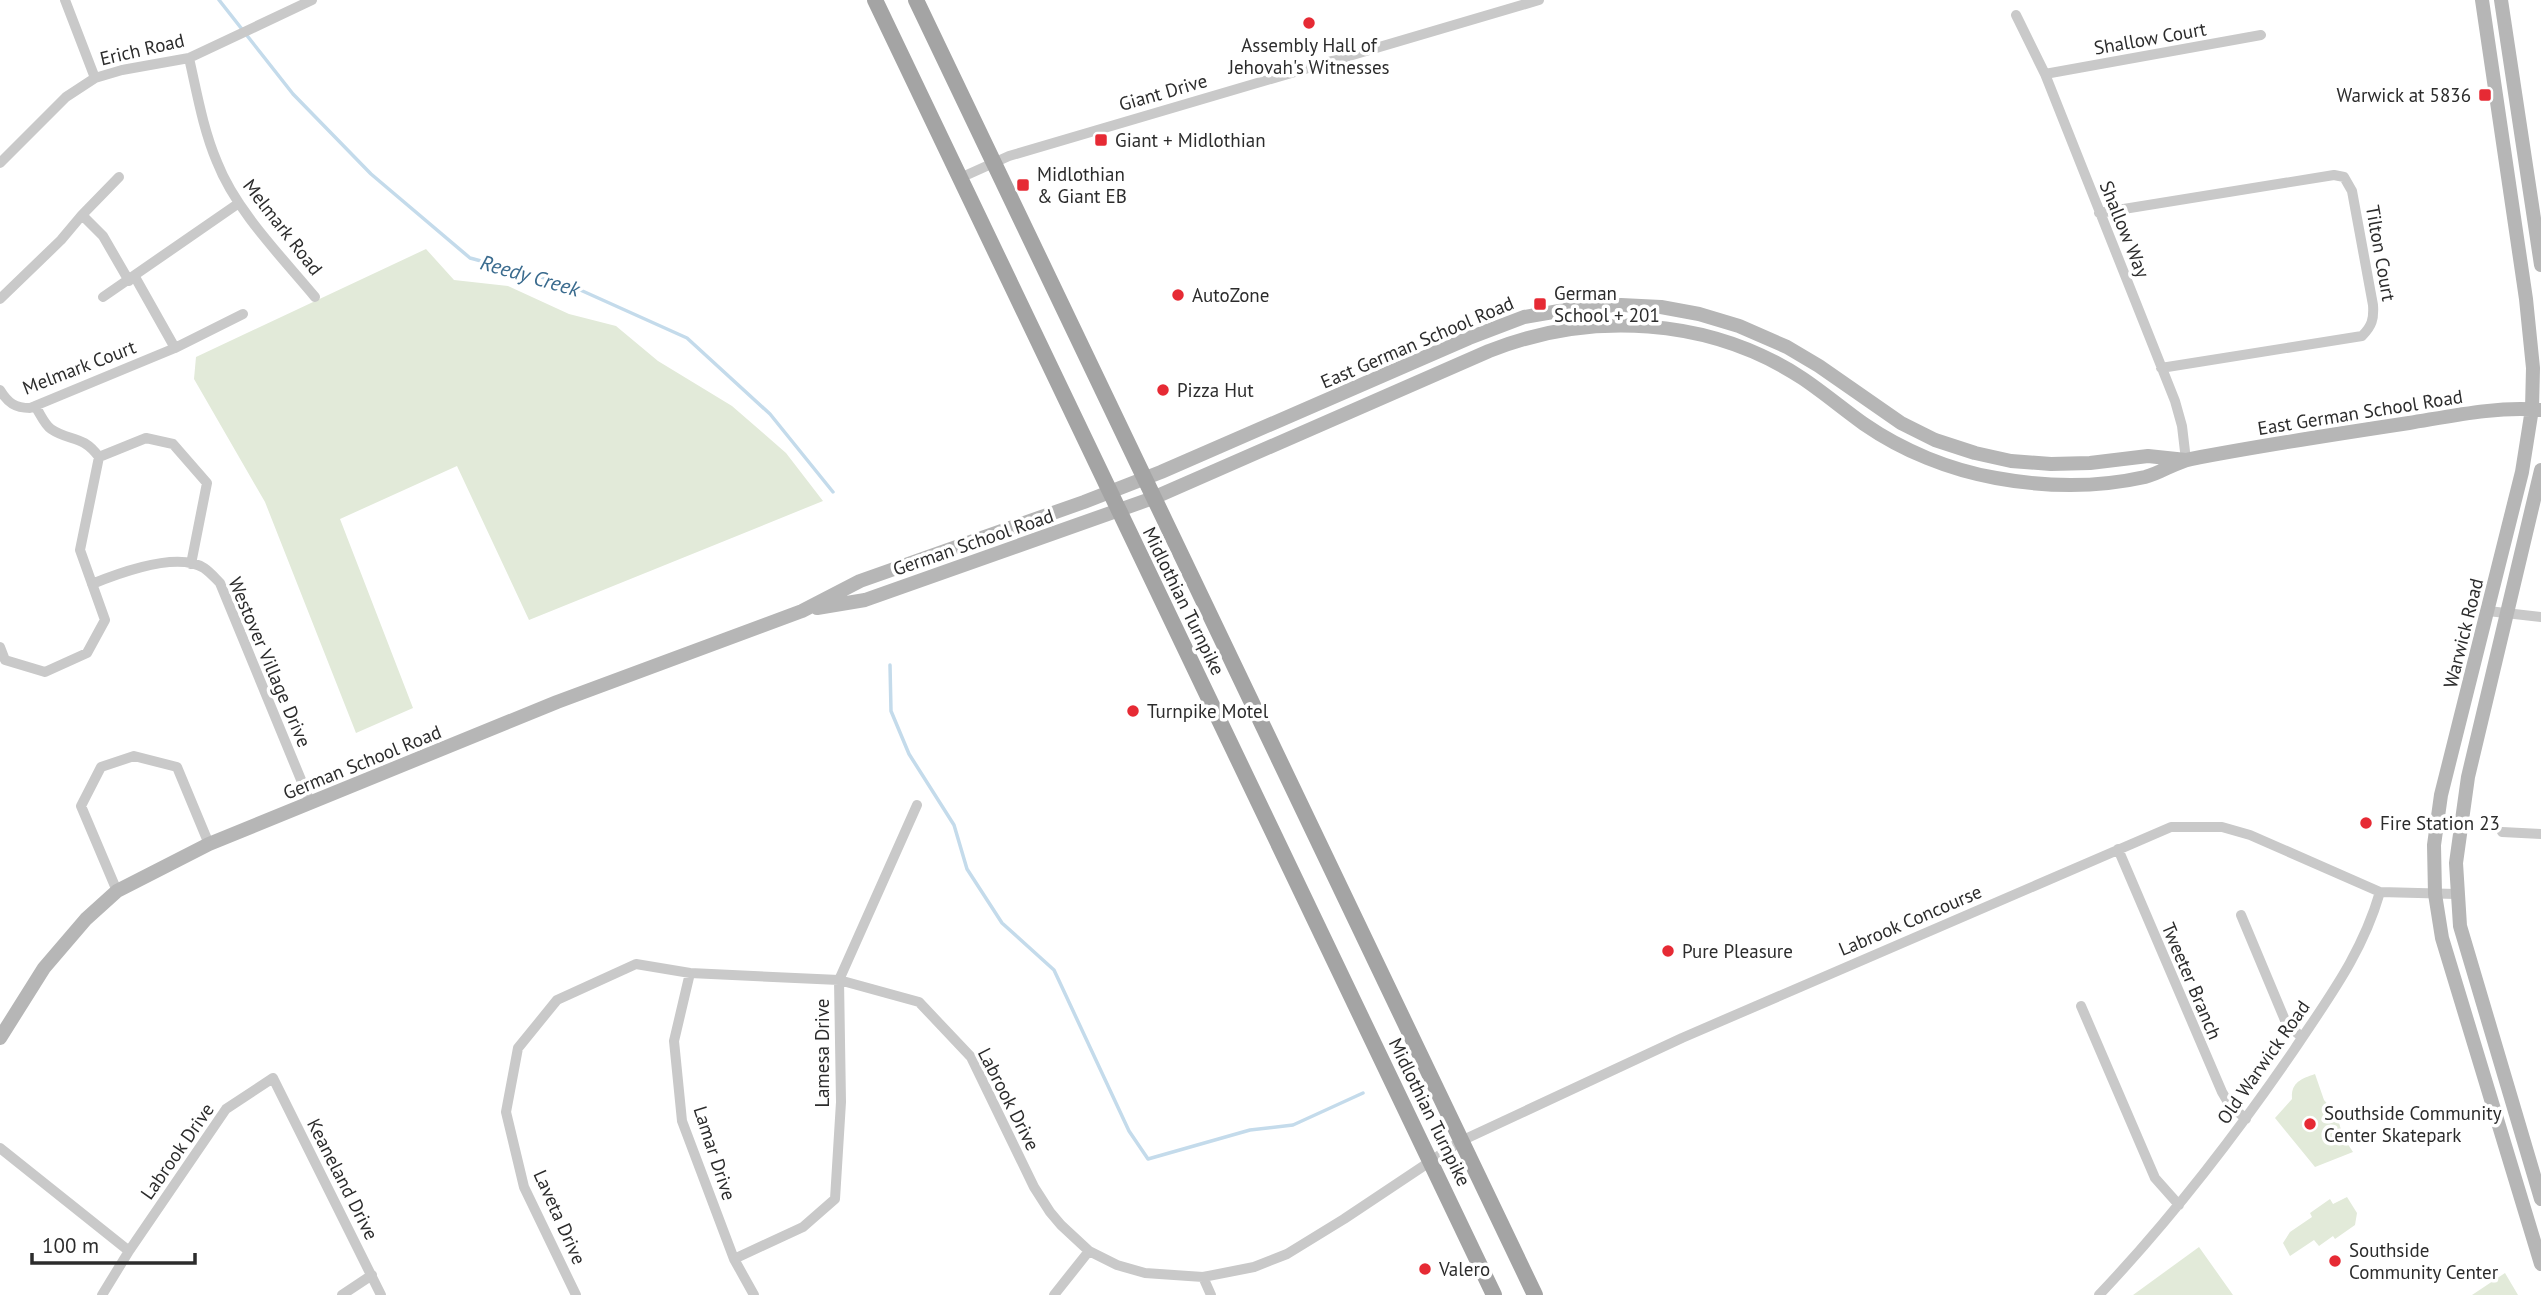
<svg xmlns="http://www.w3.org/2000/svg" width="2541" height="1295" font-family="'PT Sans',sans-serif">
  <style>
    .green { fill: #e2ead9 }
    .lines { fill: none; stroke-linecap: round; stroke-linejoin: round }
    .stream { stroke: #c4dbeb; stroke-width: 3.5 }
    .street { stroke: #c9c9c9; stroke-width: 10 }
    .secondary { stroke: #b6b6b6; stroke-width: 14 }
    .primary { stroke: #a4a4a4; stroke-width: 16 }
    .poi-dot { fill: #e62a34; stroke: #fff; stroke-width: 2.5 }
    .labels { text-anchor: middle; stroke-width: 7; stroke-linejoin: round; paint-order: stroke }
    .street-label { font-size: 19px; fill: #2c2c2c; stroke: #fff }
    .poi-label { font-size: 19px; fill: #2c2c2c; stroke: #fff; text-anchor: start }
    .water-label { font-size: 21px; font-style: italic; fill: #3a6b8e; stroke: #fff }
  </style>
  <rect width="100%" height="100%" fill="#fff"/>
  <!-- green -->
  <path class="green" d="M426,249L454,280L508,286L569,314L616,326L658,361L732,406L786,453L823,501L529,620L457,466L340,519L413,708L356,733L265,502L194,379L196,357Z
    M2315,1074L2324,1100L2330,1107L2334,1106L2342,1133L2338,1135L2340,1139L2345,1140L2353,1152L2315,1167L2275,1118L2292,1099C2291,1083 2300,1079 2315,1074Z
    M2347,1197L2357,1213L2355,1225L2335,1239L2333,1236L2319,1246L2314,1240L2290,1256L2283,1243L2290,1232L2312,1217L2310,1213L2330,1199L2333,1204Z
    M2199,1247L2233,1295H2133Z
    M2505,1273L2518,1295H2472Z"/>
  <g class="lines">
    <!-- stream -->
    <path class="stream" d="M219,0L293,94L371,174L470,258L567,284L687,338L770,414L833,492
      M890,665L891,711L909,754L954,825L967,869L1002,923L1054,970L1129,1131L1148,1159L1250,1130L1293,1125L1363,1093"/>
    <!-- street -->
    <path class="street" d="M65,0L95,78
      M2016,15L2045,74L2175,401L2182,426L2186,460
      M189,58C197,93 203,129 217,162C236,211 282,257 315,297
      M2045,74L2261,35
      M0,163L66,97L95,78L122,70L189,58L312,0
      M960,178L1009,156L1539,0
      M2099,213L2334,175L2344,177L2352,191L2373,305C2374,319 2372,326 2362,336L2161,368
      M82,215L119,177
      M103,297L239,203
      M0,299L61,240L82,215L103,236L129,281
      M175,348L243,314
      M0,390C8,403 15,408 30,408L175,348L135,277
      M35,406C40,413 44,424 51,429C70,442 82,434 99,457
      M92,584C119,573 177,551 204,568C210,572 215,578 220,583L311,804
      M2488,611L2541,617
      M0,647L5,660L45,672L87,653L105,620L80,550L99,457L146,438L173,444L207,483L191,564
      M2502,832L2541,834
      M2118,849L2222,1092L2229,1104L2246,1119
      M117,891L81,806L101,767L134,756L177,767L209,844
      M2241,915L2282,1013L2287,1025L2302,1037
      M690,973L674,1041L682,1121L734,1259L754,1295
      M2081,1006L2155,1178L2179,1205
      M0,1148L129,1251
      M734,1259L803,1227L835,1199L841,1102L839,980L917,805
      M1203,1277L1211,1295
      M102,1295L129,1251L226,1109L273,1078L381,1295
      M342,1295L372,1275
      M576,1295L524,1187L506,1112L518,1048L557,1000L636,964L690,973L839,980L919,1002L971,1057L1034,1187L1050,1212L1061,1225L1089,1251L1117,1265L1145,1273L1203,1277L1254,1267L1287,1254L1344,1219L1461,1141L1682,1038L2171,827H2222L2250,835L2380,892
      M1054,1295L1089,1251
      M2099,1295C2171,1219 2235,1136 2294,1050C2329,997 2362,954 2380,892L2456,894"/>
    <!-- secondary -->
    <path class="secondary" d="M2482,0L2526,299L2533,368L2532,409L2522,472L2441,795L2434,845L2435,894L2442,938L2541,1264
      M2501,0L2541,265
      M2541,470L2468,777L2456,863L2460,926L2541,1199
      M817,608L865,600L1153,498L1489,351C1590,311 1709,317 1802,378C1823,392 1843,409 1864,424C1903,451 1950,470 1996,478C2045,487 2096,488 2145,477C2161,473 2175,462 2191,459C2263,445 2336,434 2409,423C2452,416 2497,406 2541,410
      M0,1038L44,968L86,919L117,891L209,844L557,702L802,611L860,581L1084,502L1161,472L1469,338L1524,317L1582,307L1621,305L1661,307L1699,314L1739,326L1787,347L1819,366L1901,423L1935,440L1975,453L2011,461L2051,464L2090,463L2148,456L2186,460"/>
    <!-- primary -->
    <path class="primary" d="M875,0L1494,1295
      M916,0L1535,1295"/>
  </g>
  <!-- markers -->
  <g class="poi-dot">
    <circle cx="1309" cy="23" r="7"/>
    <rect x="2478" y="88" width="14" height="14" rx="3.5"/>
    <rect x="1094" y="133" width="14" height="14" rx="3.5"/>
    <rect x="1016" y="178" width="14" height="14" rx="3.5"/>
    <circle cx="1178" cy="295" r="7"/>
    <rect x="1533" y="297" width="14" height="14" rx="3.5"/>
    <circle cx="1163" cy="390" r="7"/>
    <circle cx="1133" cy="711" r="7"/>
    <circle cx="2366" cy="823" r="7"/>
    <circle cx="1668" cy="951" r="7"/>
    <circle cx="2310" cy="1124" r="7"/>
    <circle cx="2335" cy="1261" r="7"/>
    <circle cx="1425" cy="1269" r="7"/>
  </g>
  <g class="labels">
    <!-- street labels -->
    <g class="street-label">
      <text transform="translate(2150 38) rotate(-10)" y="7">Shallow Court</text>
      <text transform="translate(142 49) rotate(-13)" y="7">Erich Road</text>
      <text transform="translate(1163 92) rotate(-16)" y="7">Giant Drive</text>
      <text transform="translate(283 227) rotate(52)" y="7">Melmark Road</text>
      <text transform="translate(2125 229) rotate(68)" y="7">Shallow Way</text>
      <text transform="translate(2381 253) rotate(80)" y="7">Tilton Court</text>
      <text transform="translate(1417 342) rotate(-23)" y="7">East German School Road</text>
      <text transform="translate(79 367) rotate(-21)" y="7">Melmark Court</text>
      <text transform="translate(2360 412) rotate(-9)" y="7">East German School Road</text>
      <text transform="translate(973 542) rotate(-19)" y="7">German School Road</text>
      <text transform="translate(1184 601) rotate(64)" y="7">Midlothian Turnpike</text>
      <text transform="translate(2463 633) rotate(-76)" y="7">Warwick Road</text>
      <text transform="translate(270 662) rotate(67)" y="7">Westover Village Drive</text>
      <text transform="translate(362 762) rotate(-22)" y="7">German School Road</text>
      <text transform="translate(1910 920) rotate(-23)" y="7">Labrook Concourse</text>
      <text transform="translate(2192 981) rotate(67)" y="7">Tweeter Branch</text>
      <text transform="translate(822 1053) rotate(-90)" y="7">Lamesa Drive</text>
      <text transform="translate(2263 1062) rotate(-55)" y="7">Old Warwick Road</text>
      <text transform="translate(1009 1099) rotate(63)" y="7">Labrook Drive</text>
      <text transform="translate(1430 1112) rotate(64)" y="7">Midlothian Turnpike</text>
      <text transform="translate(177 1151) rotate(-55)" y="7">Labrook Drive</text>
      <text transform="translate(715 1153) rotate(72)" y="7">Lamar Drive</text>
      <text transform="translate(343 1179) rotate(63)" y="7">Keaneland Drive</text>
      <text transform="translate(560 1217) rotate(66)" y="7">Laveta Drive</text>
    </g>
    <!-- poi labels -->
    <g class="poi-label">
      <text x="1309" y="52" text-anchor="middle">Assembly Hall of<tspan x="1309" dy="22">Jehovah's Witnesses</tspan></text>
      <text x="2471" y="102" text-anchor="end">Warwick at 5836</text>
      <text x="1115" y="147">Giant + Midlothian</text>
      <text x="1037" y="181">Midlothian<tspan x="1037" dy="22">&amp; Giant EB</tspan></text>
      <text x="1554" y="300">German<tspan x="1554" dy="22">School + 201</tspan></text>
      <text x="1192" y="302">AutoZone</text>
      <text x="1177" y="397">Pizza Hut</text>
      <text x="1147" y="718">Turnpike Motel</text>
      <text x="2380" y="830">Fire Station 23</text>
      <text x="1682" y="958">Pure Pleasure</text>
      <text x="2324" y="1120">Southside Community<tspan x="2324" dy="22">Center Skatepark</tspan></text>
      <text x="2349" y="1257">Southside<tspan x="2349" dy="22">Community Center</tspan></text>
      <text x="1439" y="1276">Valero</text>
    </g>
    <!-- water labels -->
    <g class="water-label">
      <text transform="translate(530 276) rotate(16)" y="7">Reedy Creek</text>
    </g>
  </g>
  <!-- scale -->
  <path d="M32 1253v10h163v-10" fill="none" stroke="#2c2c2c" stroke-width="3.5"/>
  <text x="42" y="1253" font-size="21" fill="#2c2c2c" stroke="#ffffff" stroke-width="5" paint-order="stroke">100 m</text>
</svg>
